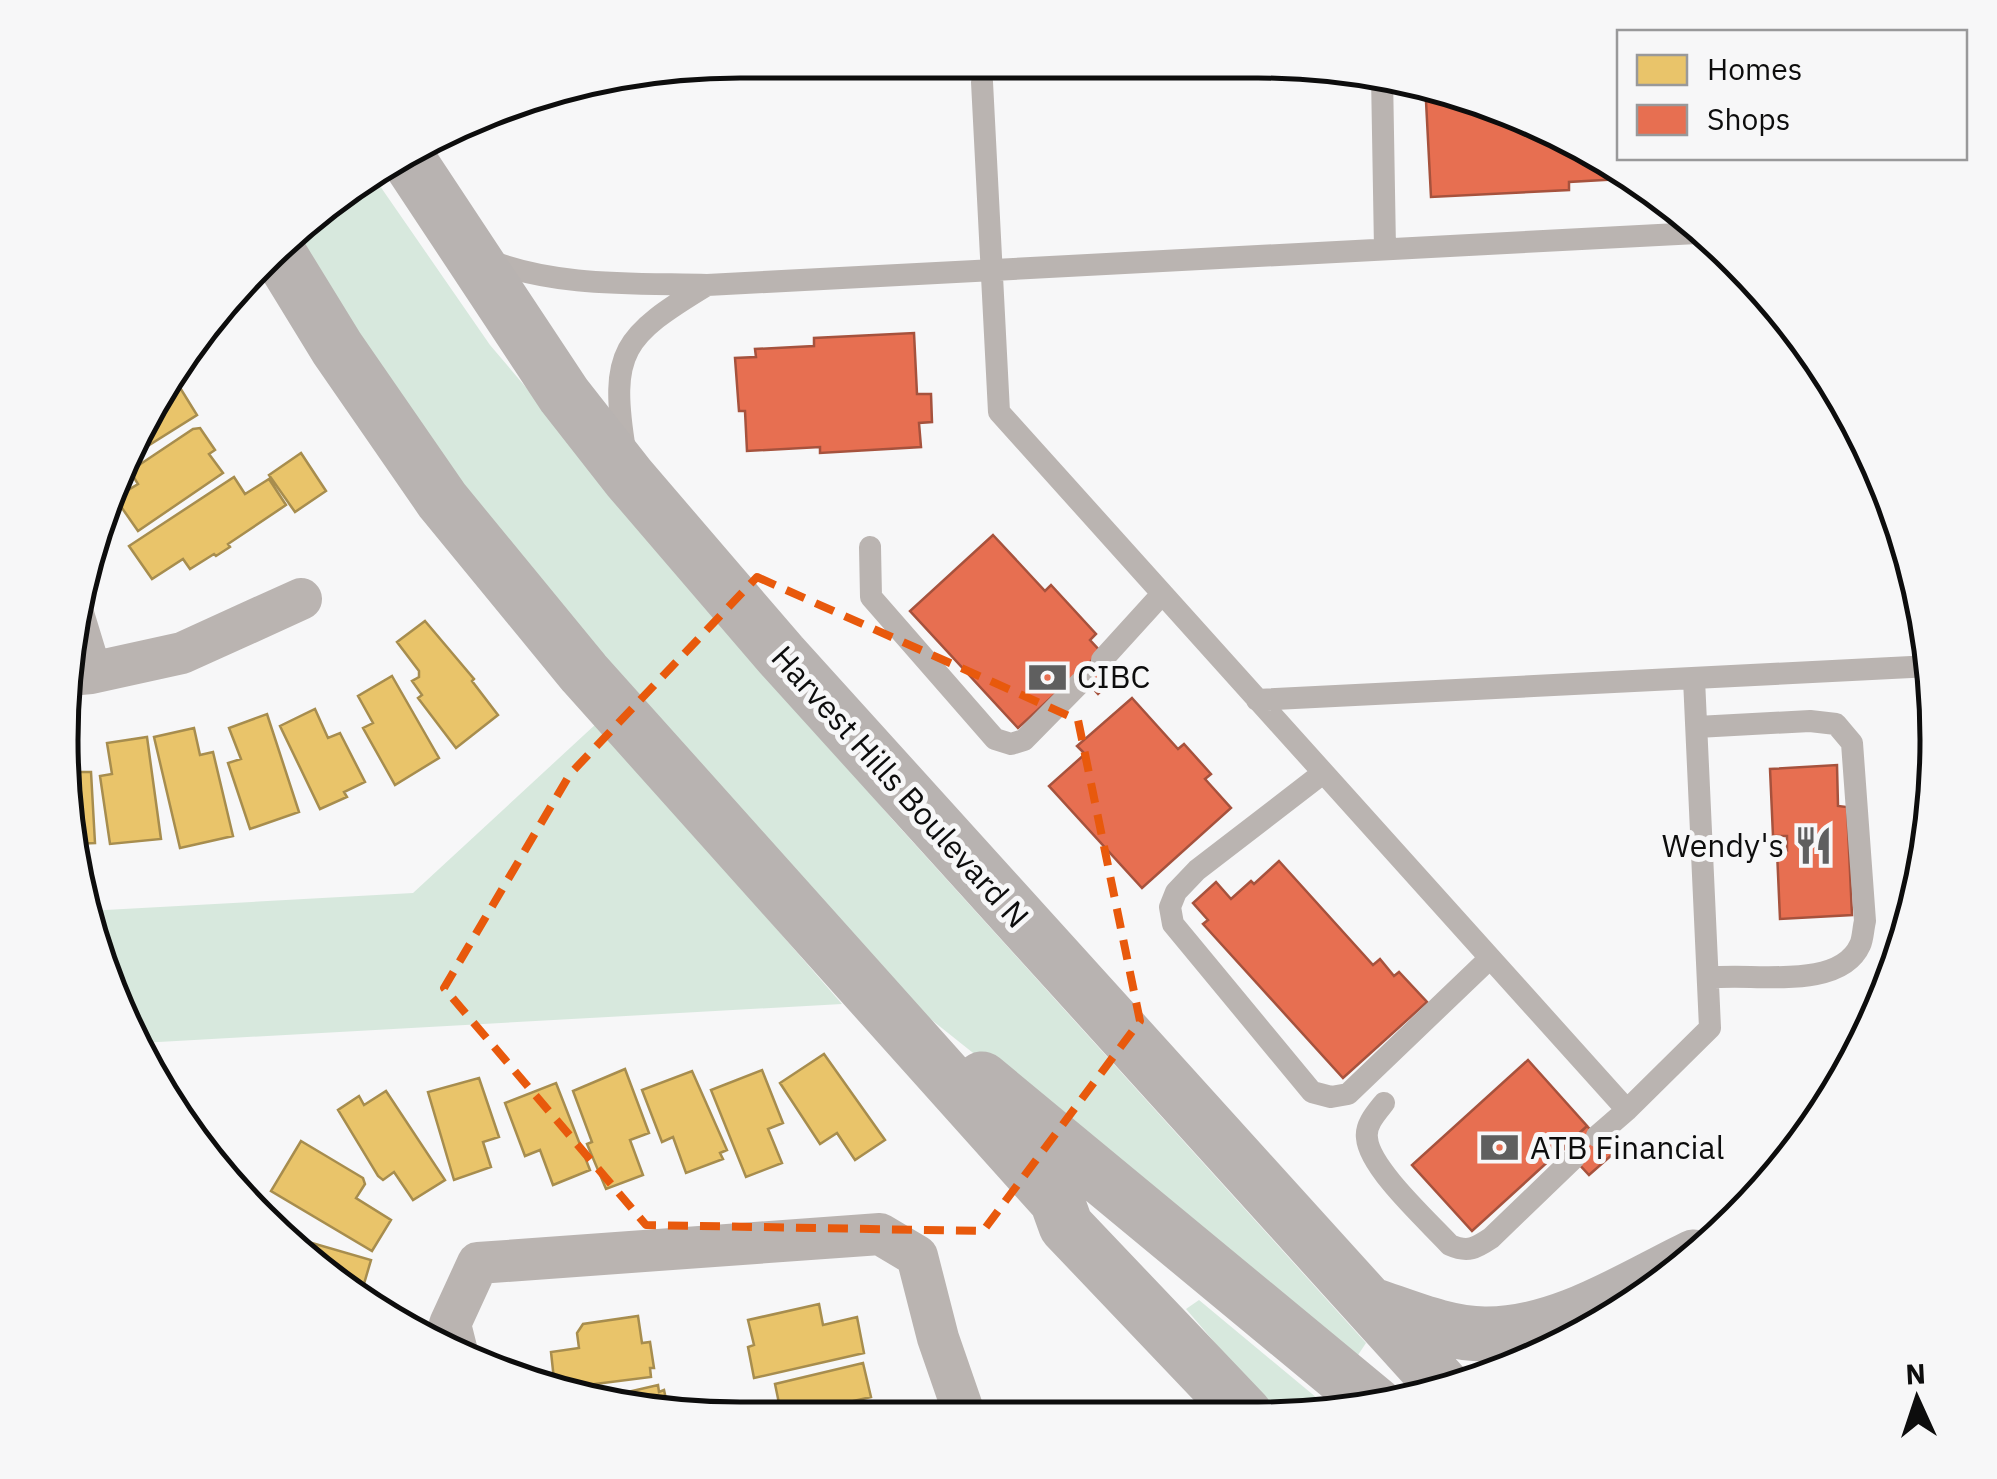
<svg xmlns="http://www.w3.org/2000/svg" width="1997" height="1479" font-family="'IBM Plex Sans',sans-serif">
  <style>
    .green { fill: #d7e8dd }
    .homes { fill: #e9c46a; stroke: #a78d4e; stroke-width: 2.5 }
    .shops { fill: #e76f51; stroke: #a6523d; stroke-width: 2.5 }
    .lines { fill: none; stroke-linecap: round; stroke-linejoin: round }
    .service { stroke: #bab4b1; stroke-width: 22 }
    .minor { stroke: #bab4b1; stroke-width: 42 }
    .secondary { stroke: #b8b3b1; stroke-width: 55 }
    .marked { fill: none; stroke: #e8590c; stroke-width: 8; stroke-dasharray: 20 12; stroke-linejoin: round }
    .labels { text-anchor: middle; stroke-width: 10; stroke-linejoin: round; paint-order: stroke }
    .poi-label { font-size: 32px; fill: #0d0d0d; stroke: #f7f7f8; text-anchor: start }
    .street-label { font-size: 32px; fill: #0d0d0d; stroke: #f7f7f8 }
    .rim { fill: none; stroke: #0d0d0d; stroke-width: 5 }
  </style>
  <rect width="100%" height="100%" fill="#f7f7f8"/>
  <!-- green -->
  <path class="green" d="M371,173L490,345L892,819L1366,1343L1356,1358L879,978L439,471L291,235Z
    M597,723L842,1004L141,1043L96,958L87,911L413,893Z
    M1199,1300L1335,1413L1276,1414L1186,1309Z"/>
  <!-- homes -->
  <path class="homes" d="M174,378L197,415L127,459L125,455L130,438Z
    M200,428L215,450L209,454L223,473L138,531L115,498L138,484L130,471L193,429Z
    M301,453L326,491L295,512L269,475Z
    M234,477L245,494L269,479L286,505L228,544L230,547L216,556L214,554L190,569L183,559L152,579L129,546Z
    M425,621L474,679L472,681L498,715L456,748L418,698L422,695L412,681L419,677V671L397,642Z
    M392,676L439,758L395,785L363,728L373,723L358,696Z
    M315,709L328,738L340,733L365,782L344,792L347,797L320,809L280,726Z
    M267,714L299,812L250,829L228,763L241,759L229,728Z
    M194,728L200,755L213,752L233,836L180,848L154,737Z
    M147,737L161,839L110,844L100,776L112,774L107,743Z
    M73,753L74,772H91L95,843L73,844L62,785L64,754Z
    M824,1054L885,1140L855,1160L837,1133L820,1144L780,1083Z
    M625,1069L649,1133L630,1140L643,1175L606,1189L587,1144L592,1142L573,1091Z
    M762,1070L783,1123L768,1129L782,1163L746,1177L711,1090Z
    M692,1071L727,1150L720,1153L723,1159L686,1173L673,1137L662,1142L642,1090Z
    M479,1078L499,1137L483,1142L491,1167L454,1180L428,1092Z
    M556,1083L590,1170L553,1185L540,1150L525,1156L505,1103Z
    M386,1091L445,1180L413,1200L394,1172L383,1180L378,1176L338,1110L359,1096L364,1105Z
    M301,1141L363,1178L365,1184L356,1198L391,1220L372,1251L271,1191Z
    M274,1232L371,1260L361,1294L347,1290L292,1251Z
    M819,1304L823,1325L857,1317L864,1353L754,1378L748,1347L754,1345L748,1320Z
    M638,1316L642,1343L650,1342L654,1368H650L651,1377L555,1389L551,1352L579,1348L577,1333L583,1324Z
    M863,1363L871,1397L845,1403L849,1416L785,1417L781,1413L775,1384Z
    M658,1385L659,1392L664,1390L669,1413L578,1398L605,1392L606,1397Z"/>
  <!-- shops -->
  <path class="shops" d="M1425,82L1433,83L1639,178L1569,182V190L1431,197Z
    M914,333L917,394H931L932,422L919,423L921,447L820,453V447L747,451L745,411H739L735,358L756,357L755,349L814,346V338Z
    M993,535L1045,591L1051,585L1096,634L1090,640L1101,652L1018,728L910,611Z
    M1098,655L1117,675L1098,694L1079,673Z
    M1132,698L1178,749L1184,744L1211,774L1205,779L1231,808L1142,888L1049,786L1085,754L1077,746Z
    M1837,765L1838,806L1847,807L1852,915L1780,919L1777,851H1787V836H1773L1770,769Z
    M1279,861L1373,965L1380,959L1394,976L1399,972L1427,1002L1343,1078L1203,924L1208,920L1193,903L1216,882L1231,899L1251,881L1254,884Z
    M1528,1060L1587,1126L1472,1231L1412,1165Z
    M1587,1126L1613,1154L1589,1175L1564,1148Z"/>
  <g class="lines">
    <!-- service -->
    <path class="service" d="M1382,75L1385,249
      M982,82L999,412L1627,1110L1710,1028L1694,679
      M488,260C556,287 634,283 707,285L1697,233
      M625,450C609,351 623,336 707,285
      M870,547L871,597L995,739L1011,744L1024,740L1084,679
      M1102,660L1162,594
      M1932,677L1935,722
      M1257,700L1931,666
      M1697,727L1810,721L1836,724L1852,743L1865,921C1863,929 1863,939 1860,945C1839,992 1749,972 1709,978
      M1323,773L1197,870L1176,892L1170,907L1173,924L1312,1092L1331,1097L1348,1094L1489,959
      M1384,1103C1376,1113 1365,1125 1367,1138C1369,1168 1429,1222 1450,1245C1468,1253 1476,1248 1491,1238L1574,1158
      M1597,1136L1627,1110"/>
    <!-- minor -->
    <path class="minor" d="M73,614L91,673
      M69,675L91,673L182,653L301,599
      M457,1352L450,1324L478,1263L880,1234L917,1256L938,1338L965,1416"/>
    <!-- secondary -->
    <path class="secondary" d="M402,150L564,395L629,478L781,655L1444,1387
      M275,247L337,348L442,500L584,673L1057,1201L1066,1226L1245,1414
      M982,1079L1376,1405
      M1372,1305C1408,1317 1447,1334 1485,1334C1559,1335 1630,1288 1694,1257"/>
  </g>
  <!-- marked area -->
  <path class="marked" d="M757,577L1078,720L1140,1021L983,1231L646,1225L444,988L570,774Z"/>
  <!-- icons -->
  <defs>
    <symbol id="bank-bare" viewBox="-9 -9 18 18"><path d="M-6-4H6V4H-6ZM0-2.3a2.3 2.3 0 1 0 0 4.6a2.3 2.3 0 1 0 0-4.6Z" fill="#5f5f5f" stroke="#f7f7f8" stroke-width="2.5" paint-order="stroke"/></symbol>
    <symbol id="restaurant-bare" viewBox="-9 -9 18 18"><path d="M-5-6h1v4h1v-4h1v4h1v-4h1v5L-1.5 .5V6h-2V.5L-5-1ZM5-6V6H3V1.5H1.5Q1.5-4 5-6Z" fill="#5f5f5f" stroke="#f7f7f8" stroke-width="2.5" paint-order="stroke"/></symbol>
  </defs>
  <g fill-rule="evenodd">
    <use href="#bank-bare" x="1020" y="650" width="55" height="55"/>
    <use href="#restaurant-bare" x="1786" y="818" width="55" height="55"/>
    <use href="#bank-bare" x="1472" y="1120" width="55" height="55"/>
  </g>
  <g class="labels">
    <!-- poi labels -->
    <g class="poi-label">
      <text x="1077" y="688">CIBC</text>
      <text x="1784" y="857" text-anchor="end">Wendy's</text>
      <text x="1530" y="1159">ATB Financial</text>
    </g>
    <!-- street labels -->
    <g class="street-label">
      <text transform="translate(900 787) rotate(48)" y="11">Harvest Hills Boulevard N</text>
    </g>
  </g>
  <!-- crop -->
  <path d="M0 0H1997V1479H0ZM740 78H1258A662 662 0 0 1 1920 740V740A662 662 0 0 1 1258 1402H740A662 662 0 0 1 78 740V740A662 662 0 0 1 740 78Z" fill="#f7f7f8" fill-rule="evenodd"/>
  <path class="rim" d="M740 78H1258A662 662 0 0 1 1920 740V740A662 662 0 0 1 1258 1402H740A662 662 0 0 1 78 740V740A662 662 0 0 1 740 78Z"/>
  <!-- legend -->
  <rect x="1617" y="30" width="350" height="130" fill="#f7f7f8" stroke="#99999a" stroke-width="2.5"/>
  <rect x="1637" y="55" width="50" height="30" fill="#e9c46a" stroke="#99999a" stroke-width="2.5"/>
  <text x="1707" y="80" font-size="30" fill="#0d0d0d">Homes</text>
  <rect x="1637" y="105" width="50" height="30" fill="#e76f51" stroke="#99999a" stroke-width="2.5"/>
  <text x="1707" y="130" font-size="30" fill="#0d0d0d">Shops</text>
  <!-- north arrow -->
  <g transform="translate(1917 1399) rotate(357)" stroke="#f7f7f8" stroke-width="8" paint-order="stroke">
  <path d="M0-8L18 38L0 25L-18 38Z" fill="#0d0d0d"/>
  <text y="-15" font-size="28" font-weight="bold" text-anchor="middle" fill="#0d0d0d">N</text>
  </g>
</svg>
